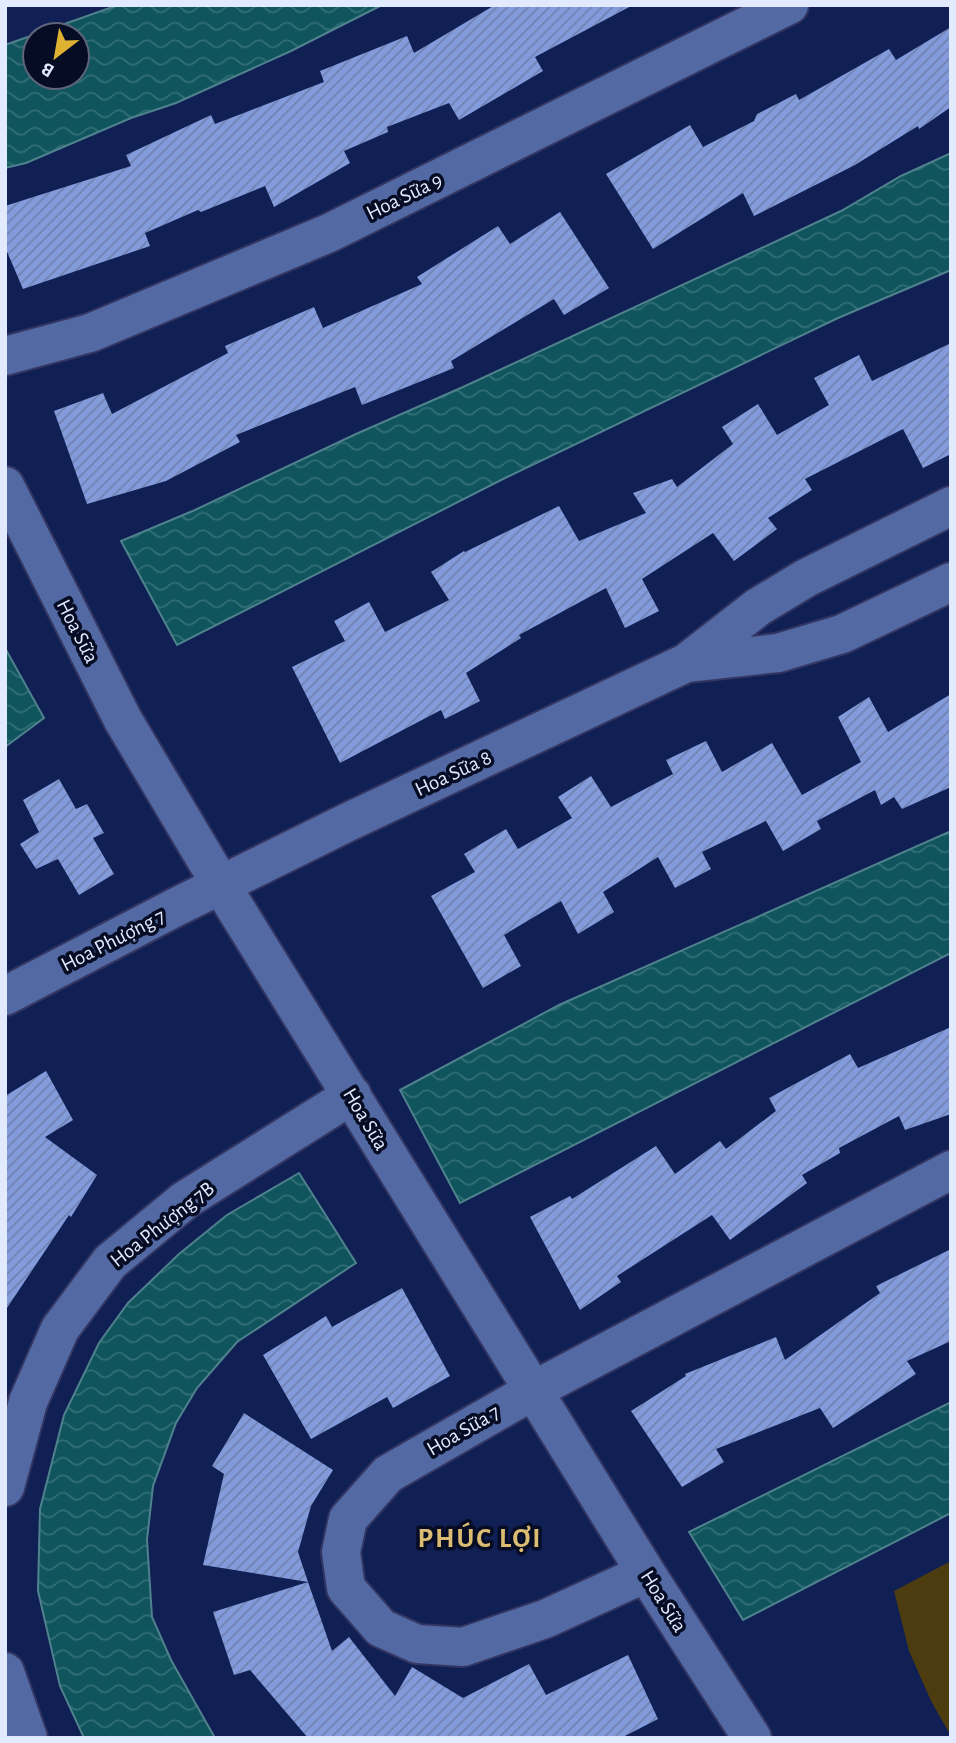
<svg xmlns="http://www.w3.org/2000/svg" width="956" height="1743" font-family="'Alegreya Sans',sans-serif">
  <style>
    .green { fill: #4c3c0f }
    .water { fill: url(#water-waves); stroke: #4f828d; stroke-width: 2; fill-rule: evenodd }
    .building { fill: url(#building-hatch) }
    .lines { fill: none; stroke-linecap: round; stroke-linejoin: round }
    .minor-casing { stroke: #333663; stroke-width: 42 }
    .minor { stroke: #5369a4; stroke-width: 38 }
    .labels { text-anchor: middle; stroke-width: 7; stroke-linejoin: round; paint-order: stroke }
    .street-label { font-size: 21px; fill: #e1eafe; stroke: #060c23 }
    .district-label { font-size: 28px; font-weight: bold; letter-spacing: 2px; fill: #dbbc72; stroke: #060c23 }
  </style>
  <defs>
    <pattern id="water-waves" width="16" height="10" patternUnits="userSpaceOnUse" patternTransform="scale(1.75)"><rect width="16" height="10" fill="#10555d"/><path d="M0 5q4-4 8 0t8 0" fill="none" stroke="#326e75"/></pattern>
    <pattern id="building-hatch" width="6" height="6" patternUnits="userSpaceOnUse" patternTransform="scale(1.75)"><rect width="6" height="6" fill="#839bdb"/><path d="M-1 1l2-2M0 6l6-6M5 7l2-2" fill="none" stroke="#7082b0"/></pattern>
  </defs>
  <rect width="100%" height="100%" fill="#101f54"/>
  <!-- green -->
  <path class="green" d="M951,1561V1736L931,1701L909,1651L894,1591Z"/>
  <!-- water -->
  <path class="water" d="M118,5H382L291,51L176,103L131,118L26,163L5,168V45ZM35,35H77V77H35Z
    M951,153V270L838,318L507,477L177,645L121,541L195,510L356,434L463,387L753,252L841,211L901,176Z
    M5,648L44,718L5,747Z
    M951,831V953L460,1203L400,1090L559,1005Z
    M299,1173L356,1263L237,1342L197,1388L176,1423L153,1486L147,1540L152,1617L171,1660L215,1738H84L60,1686L38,1591L40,1509L64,1415L99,1343L128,1303L179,1254L227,1215Z
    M951,1402V1513L743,1620L689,1532Z"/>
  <!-- building -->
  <path class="building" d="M495,5H633L535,57L543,71L459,120L449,103L387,127L388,132L344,151L350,163L274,207L265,186L201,212L198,210L145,233L150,246L23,289L5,247V206L131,166L126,155L211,115L215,124L324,82L320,71L407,36L414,53Z
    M951,27V107L919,129L918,126L855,165L754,216L743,193L653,249L606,174L690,125L703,147L754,121L757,114L796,94L799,100L889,49L896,60Z
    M560,212L609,288L564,315L554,299L451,361L454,368L362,405L355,387L236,435L240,442L166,481L87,504L54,411L103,393L112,414L228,353L225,346L314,307L323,328L422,284L417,277L498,226L510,244Z
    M951,343V454L923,468L903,429L805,479L812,490L768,518L777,529L734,561L713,533L642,579L659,611L625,628L606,588L519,635L521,638L466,673L480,701L445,719L441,710L340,763L292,667L345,641L334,621L369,602L385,632L449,600L431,572L464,551L465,552L559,506L579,541L646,513L633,493L672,479L677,487L733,444L722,427L758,404L777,435L829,405L814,378L859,355L872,381Z
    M951,694V787L902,809L894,797L881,805L875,790L817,821L821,829L783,851L766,821L702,852L711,869L675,888L658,857L603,892L614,912L578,934L561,901L504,935L521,966L483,988L431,896L475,872L464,854L506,829L518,849L572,818L558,797L591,776L611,807L673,774L666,760L706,741L722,772L772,743L802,795L861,762L838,717L869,697L888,732Z
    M59,779L76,809L87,804L104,833L93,838L114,874L79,895L58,859L36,869L20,844L39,832L23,800Z
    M951,1027V1114L905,1130L899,1116L839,1148L840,1153L802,1175L807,1183L730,1240L712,1215L617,1276L621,1282L580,1310L530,1217L570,1196L572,1199L656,1146L675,1174L720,1141L726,1149L776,1111L769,1098L850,1054L858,1068Z
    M46,1071L73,1120L45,1137L97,1175L71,1217L69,1215L5,1311V1096Z
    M951,1249V1341L907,1361L916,1374L833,1428L820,1408L716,1449L724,1462L682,1487L631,1411L686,1376L685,1374L776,1337L785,1360L880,1293L876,1286Z
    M402,1288L450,1376L393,1408L387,1397L311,1439L263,1355L326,1316L332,1327Z
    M244,1413L333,1470L311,1506L298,1552L308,1582L203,1565L224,1474L212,1466Z
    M308,1582L332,1651L349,1637L395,1696L412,1667L463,1698L529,1664L546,1695L628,1655L658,1719L621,1738H308L250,1670L234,1675L213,1612Z"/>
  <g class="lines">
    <defs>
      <path id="minor" d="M5,356L90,333L329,233L789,5
        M5,486L123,720L221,885L646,1573L752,1738
        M686,663L778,653L842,634L951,582
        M5,996L178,906L348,822L686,663L758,607L806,578L951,506
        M5,1487L28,1402L60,1329L110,1262L185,1200L352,1095
        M646,1573L545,1619L463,1647L417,1644L381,1628L346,1588L341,1552L348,1519L388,1474L534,1390L951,1170
        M5,1672L28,1738"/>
    </defs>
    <!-- minor casing -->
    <use href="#minor" class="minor-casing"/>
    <!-- minor -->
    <use href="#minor" class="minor"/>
  </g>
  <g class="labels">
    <!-- street labels -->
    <g class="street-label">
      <text transform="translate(404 196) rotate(-26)" y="7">Hoa Sữa 9</text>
      <text transform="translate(78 631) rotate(63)" y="7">Hoa Sữa</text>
      <text transform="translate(453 773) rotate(-25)" y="7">Hoa Sữa 8</text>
      <text transform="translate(113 940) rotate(-27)" y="7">Hoa Phượng 7</text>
      <text transform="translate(366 1119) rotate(59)" y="7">Hoa Sữa</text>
      <text transform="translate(162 1224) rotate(-38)" y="7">Hoa Phượng 7B</text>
      <text transform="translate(463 1430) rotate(-30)" y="7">Hoa Sữa 7</text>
      <text transform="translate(664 1601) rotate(58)" y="7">Hoa Sữa</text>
    </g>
    <!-- district labels -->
    <g class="district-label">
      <text x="480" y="1547">PHÚC LỢI</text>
    </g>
  </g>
  <!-- border -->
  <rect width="956" height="1743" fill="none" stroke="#e1eafe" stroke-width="14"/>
  <!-- north arrow -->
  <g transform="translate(56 56) rotate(211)"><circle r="33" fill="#060c23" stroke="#5e657b" stroke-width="2"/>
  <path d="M0-5L12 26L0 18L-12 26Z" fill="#deb133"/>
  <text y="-10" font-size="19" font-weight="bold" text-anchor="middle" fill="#e1eafe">B</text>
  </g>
</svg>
